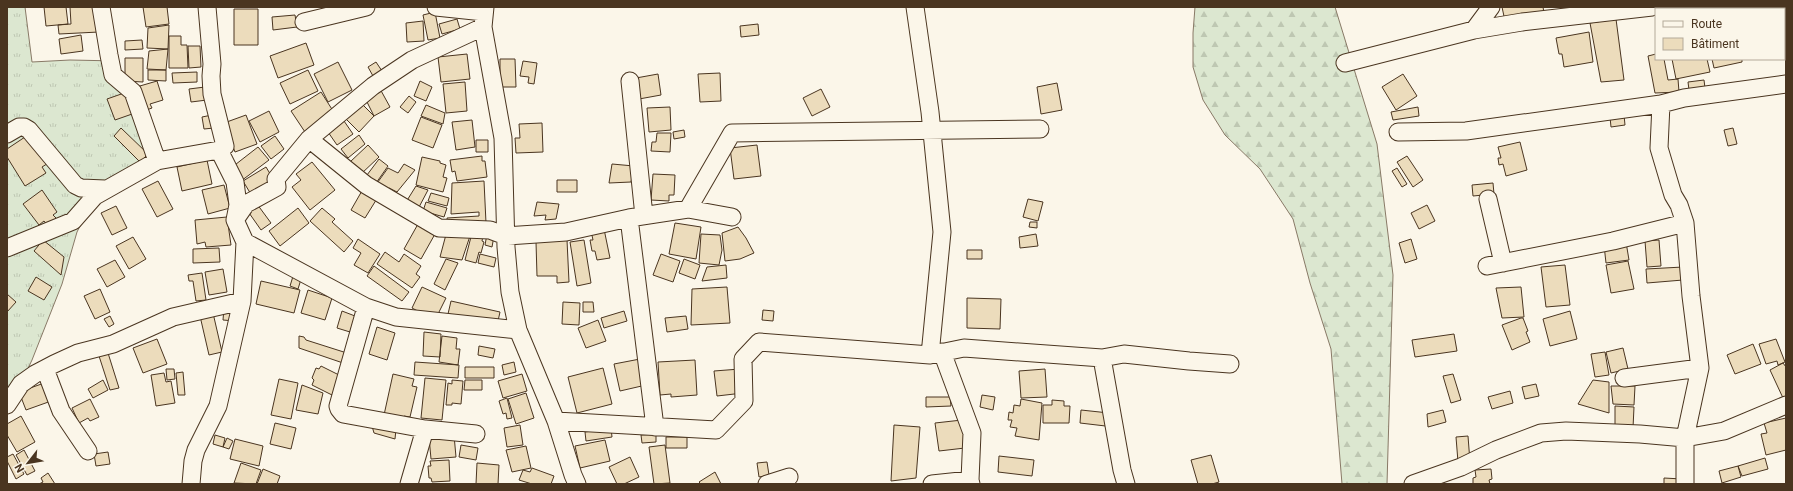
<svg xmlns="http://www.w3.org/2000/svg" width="1793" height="491" font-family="Roboto,sans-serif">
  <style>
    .grass { fill: url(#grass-tufts); stroke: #887966 }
    .forest { fill: url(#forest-firs); stroke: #887966 }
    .building { fill: #ecdcbc; stroke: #4a3520 }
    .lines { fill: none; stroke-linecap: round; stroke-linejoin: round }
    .minor-casing { stroke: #4a3520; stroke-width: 19 }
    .minor { stroke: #fbf6e9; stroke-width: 17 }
  </style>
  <defs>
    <pattern id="grass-tufts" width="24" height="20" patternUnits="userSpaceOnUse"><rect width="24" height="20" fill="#dce7d0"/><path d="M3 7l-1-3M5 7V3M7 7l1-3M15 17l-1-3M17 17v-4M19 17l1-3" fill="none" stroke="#bec7b2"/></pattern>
    <pattern id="forest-firs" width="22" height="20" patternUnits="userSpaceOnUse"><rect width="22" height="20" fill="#dce7d0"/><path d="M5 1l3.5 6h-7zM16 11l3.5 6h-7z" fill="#bec7b2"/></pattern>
  </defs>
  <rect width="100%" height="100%" fill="#fbf6e9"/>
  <!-- grass -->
  <path class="grass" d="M7,7H25L32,62L70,60L118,61L121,75L154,153L91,204L77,232L62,284L32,360L16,394L7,408Z"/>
  <!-- forest -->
  <path class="forest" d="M1195,7H1335L1377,144L1393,275L1387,484H1342L1331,349L1310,283L1293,219L1260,169L1225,135L1203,100L1193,67V33Z"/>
  <!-- building -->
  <path class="building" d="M44,7H66L68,24L46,26Z
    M70,7H97L99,32L59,34L58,25L71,24Z
    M143,7H167L169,24L146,27Z
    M1502,7H1543L1544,13L1505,21Z
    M234,9H258V45H234Z
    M435,12L440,38L428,40L423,15Z
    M295,15L297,27L273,30L272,17Z
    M457,19L460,29L442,34L439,24Z
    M1616,19L1624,80L1601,82L1590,23Z
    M423,21L424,41L407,42L406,23Z
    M758,24L759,35L741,37L740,26Z
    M169,25L168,49L147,48L148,28Z
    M1589,32L1593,62L1564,67L1562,54H1559L1556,38Z
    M81,35L83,51L61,54L59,39Z
    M169,36H181V45H187L188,68H169Z
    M142,40L143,49L125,50V41Z
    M306,43L314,65L278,78L270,56Z
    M188,46H200L201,67L189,68Z
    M168,49L166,70L147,69L149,51Z
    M467,54L470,79L441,82L438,57Z
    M1656,54V59H1664L1668,80L1678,79L1679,92L1655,93L1648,56Z
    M125,58H143V82L125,81Z
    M500,59H515L516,87H500Z
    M1672,59H1707L1710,72L1676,79Z
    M1712,59H1742V62L1714,68Z
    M523,61L537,63L534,84L528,83L529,77L520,76Z
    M338,62L352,90L328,102L314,74Z
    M376,62L382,71L373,76L368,67Z
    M148,70H166V81L148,80Z
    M308,70L318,91L290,104L280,83Z
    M197,72V82L173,83L172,73Z
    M720,73L721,101L700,102L698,74Z
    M658,74L661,95L639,99L636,78Z
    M1403,74L1417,96L1396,110L1382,87Z
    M1704,80L1705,88L1689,90L1688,82Z
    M157,81L163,100L150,104L152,108L141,112L133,88Z
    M420,81L432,87L426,101L414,96Z
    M465,82L467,111L446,113L443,84Z
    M1057,83L1062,110L1041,114L1037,87Z
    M205,87L207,100L191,102L189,89Z
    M379,87L390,107L374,116L364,96Z
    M821,89L830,107L812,116L803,98Z
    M127,92L135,113L115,120L107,99Z
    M321,92L335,114L305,132L291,111Z
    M409,96L416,102L408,113L400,107Z
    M359,101L374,116L359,132L343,116Z
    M426,105L445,113L443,124L421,116Z
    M670,107L671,130L649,132L647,108Z
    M1418,107L1419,116L1393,120L1391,112Z
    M269,111L279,132L260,142L249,121Z
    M212,115L214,128L204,129L202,117Z
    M246,115L257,144L235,152L224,123Z
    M1624,115L1625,125L1611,127L1610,117Z
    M421,117L442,125L433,148L412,140Z
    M472,120L475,147L456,150L452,122Z
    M344,121L353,134L337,145L328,132Z
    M542,123L543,152L516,153L515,138H520L519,124Z
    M121,128L148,154L140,162L114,136Z
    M1733,128L1737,144L1728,146L1724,130Z
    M684,130L685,137L674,139L673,132Z
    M31,133L50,162L42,167L46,173L25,186L7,157V149Z
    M657,133H671L670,152L651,151L652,142H656Z
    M359,135L365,144L348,158L341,149Z
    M275,136L284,149L271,159L261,146Z
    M476,140H488V152H476Z
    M1520,142L1527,170L1506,176L1503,164L1499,165L1498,158H1501L1498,147Z
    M368,145L379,157L361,174L350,162Z
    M757,145L761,176L734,179L730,148Z
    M258,147L269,160L241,181L231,168Z
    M482,156V161H485L487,177L457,181L455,171L452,172L450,160Z
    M1407,156L1423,180L1413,187L1397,162Z
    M422,157L440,161V163L446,165L443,177L447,178L443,192L416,185Z
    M379,159L388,166L374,186L364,179Z
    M207,160L212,184L182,191L177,167Z
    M312,162L335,190L310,210L292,187L301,180L296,174Z
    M404,164L415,170L397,192L389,188L387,190L375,186L388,168L398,173Z
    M612,164L634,166L631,182L609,183Z
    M266,167L275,182L252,196L243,181Z
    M1397,168L1407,184L1402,187L1392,171Z
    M653,174L675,175L674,195H669V201L651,200Z
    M557,180H577V192H557Z
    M158,181L173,209L157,217L142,189Z
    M484,181L486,223L448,225L447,218L479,216V212L451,214L452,183Z
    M1493,183L1494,194L1473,196L1472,185Z
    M224,185L230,208L208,214L202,190Z
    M416,186L428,190L418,209L406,202Z
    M363,189L378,197L365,218L351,210Z
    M42,190L57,212L53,215L57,219L48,226L44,221L39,225L23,204Z
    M431,193L449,198L447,206L428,201Z
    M1028,199L1043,202L1038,221L1023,217Z
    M426,202L447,208L444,217L423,211Z
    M537,202L559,204L556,219L545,220L546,215L534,216Z
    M257,204L271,223L261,230L247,210Z
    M1427,205L1435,221L1419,229L1411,213Z
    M116,206L127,228L112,235L101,213Z
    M298,208L309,223L280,246L269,231Z
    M322,208L335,219L332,222L353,241L344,252L310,221Z
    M227,217L231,245L206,247L205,242L197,244L195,220Z
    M1030,222H1037V228L1029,227Z
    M675,223L701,227L696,259L669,254Z
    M418,224L435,234L421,259L404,249Z
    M448,227L472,230L462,260L440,257Z
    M738,227L746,238L754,253L740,259L725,261L722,233Z
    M604,229L610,258L597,260L595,251H592L590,240H593L591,231Z
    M472,233L483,236L482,241L484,242L481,253L479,252L476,263L465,260Z
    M487,234L494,236L492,247L485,245Z
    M701,234L720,235L722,250L719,265L699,263Z
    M1036,234L1038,246L1020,248L1019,237Z
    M133,237L146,259L129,269L116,246Z
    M358,239L380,254L368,273L354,265L361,253L353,248Z
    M1411,239L1417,259L1405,263L1399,243Z
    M43,240L64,257L61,275L34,251Z
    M567,240L569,282L557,283V276H537L536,242Z
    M584,240L591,283L577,286L570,242Z
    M1659,240L1661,266L1647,267L1645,241Z
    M1626,242L1629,260L1606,263L1604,245Z
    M219,248L220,262L193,263V249Z
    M967,250H982V259H967Z
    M385,252L399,262L404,254L421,266L416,274L420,277L412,288L377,264Z
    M480,254L496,258L494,267L478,263Z
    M661,254L680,261L673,282L653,275Z
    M446,259L458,263L445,290L434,284Z
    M684,259L700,265L695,279L679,273Z
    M115,260L125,277L107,287L97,269Z
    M1628,261L1634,289L1611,293L1606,265Z
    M726,265L727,278L702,281L707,267Z
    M1565,265L1570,305L1546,307L1541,267Z
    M374,266L409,292L402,301L367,276Z
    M1683,267V280L1647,283L1646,269Z
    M223,269L227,292L209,295L205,272Z
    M202,273L206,300L196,301L193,281H189L188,275Z
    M294,273L302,276L298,289L290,286Z
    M36,277L52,287L44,300L28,291Z
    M261,281L300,290L294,313L256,304Z
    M422,287L446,298L435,320L412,308Z
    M727,287L730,323L691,325L692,289Z
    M1521,287L1524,317L1502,318L1496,288Z
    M100,289L110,312L95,319L84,296Z
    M308,290L332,298L325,320L301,313Z
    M7,294L16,302L7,312Z
    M967,298L1001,299L1000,329L967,328Z
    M451,301L500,312L498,321L448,314Z
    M563,302L580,303L579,325L562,324Z
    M583,302H593L594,312H583Z
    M224,308L236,309L235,321L223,320Z
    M763,310L774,311L773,321L762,320Z
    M342,311L355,316L350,332L337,328Z
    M624,311L627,321L604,328L601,318Z
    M1570,311L1577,339L1550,346L1543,319Z
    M213,313L222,352L209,355L200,316Z
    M110,316L114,324L109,327L104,319Z
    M686,316L688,329L667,332L665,318Z
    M1521,318H1523L1528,331L1526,332L1530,342L1512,350L1502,325Z
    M598,320L606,341L586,348L578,328Z
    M377,327L395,333L387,360L369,354Z
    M424,332L441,334L440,357L423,356Z
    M1454,334L1457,351L1415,357L1412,340Z
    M299,336L304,337L306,340L350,354L346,364L299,348Z
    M442,336L457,338L456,349H460L458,365L439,362Z
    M157,339L167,364L143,373L133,348Z
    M1776,339L1785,362L1778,365L1777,361L1766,364L1759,344Z
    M1753,344L1761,364L1735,374L1727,355Z
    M479,346L495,349L493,358L478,355Z
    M1623,348L1628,369L1611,373L1606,352Z
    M1605,352L1609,375L1595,377L1591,354Z
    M108,353L119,388L110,390L99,356Z
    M640,359L646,385L620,391L614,364Z
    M695,360L697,395L671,397V394L660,395L658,362Z
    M415,362L459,365L458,378L414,375Z
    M514,362L516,372L504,375L502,365Z
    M1783,363L1786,367V396L1783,398L1770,370Z
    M321,366L341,376L332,395L312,385L314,380L312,378L316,368L319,369Z
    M465,367H494V378H465Z
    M603,368L612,404L577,413L568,377Z
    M166,369H174L175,379L167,380Z
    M740,369L743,393L717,396L714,371Z
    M1045,369L1047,397L1021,398L1019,371Z
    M183,372L185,395H178L176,373Z
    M164,373L166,382L171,381L175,403L156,406L151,375Z
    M393,374L414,379L412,386L417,387L410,417L404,416L403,419L384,415Z
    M522,374L527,391L503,398L498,381Z
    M1453,374L1461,400L1451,403L1443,376Z
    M425,378L446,380L442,420L421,418Z
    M279,379L298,383L291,419L271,415Z
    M103,380L108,390L93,398L88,389Z
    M452,380L463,381L461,404L452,403V405H446L448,383L452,384Z
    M465,380H482V390H464Z
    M1593,380L1609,382V413L1578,404Z
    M47,382L54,400L26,410L19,392Z
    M1536,384L1539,396L1525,399L1522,387Z
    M302,385L323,393L318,414L296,410Z
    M1611,386H1635L1634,405L1613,404Z
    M1510,391L1513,403L1492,409L1488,397Z
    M526,393L534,418L516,424L508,399Z
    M982,395L995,397L993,410L980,407Z
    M926,397H950L951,406L926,407Z
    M507,398L512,418L507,419L506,413L503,414L499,401Z
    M90,399L99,417L90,421L88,418L79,423L72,408Z
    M1021,399L1042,403L1039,440L1015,436L1017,428L1010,427L1012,420H1008L1009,412L1013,413L1014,405L1020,406Z
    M1052,400L1064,401V406H1070L1069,423H1043V405H1052Z
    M1615,406L1634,407L1633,428H1615Z
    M1081,410L1109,413L1114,427L1080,423Z
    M1443,410L1446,422L1428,427L1427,414Z
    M21,416L35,442L17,452L7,435V424Z
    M1786,418V450L1766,455L1761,434L1767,433L1764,423Z
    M962,420L965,448L939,451L935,423Z
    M275,423L296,428L291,449L270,444Z
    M520,425L523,445L507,447L504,428Z
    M894,425L920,427L916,478L891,481Z
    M372,426L396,429L395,439L374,433Z
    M611,428L612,437L586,441L585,432Z
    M656,434V442L642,443L641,435Z
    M215,435L225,438L223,447L213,444Z
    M454,435L456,457L431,459L429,437Z
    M1468,436L1470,462H1458L1456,437Z
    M666,437H687V448H666Z
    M227,438L233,441L229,449L223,447Z
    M235,439L263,446L259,466L230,459Z
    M605,440L610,461L580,468L575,446Z
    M461,445L478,448L476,460L459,457Z
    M665,445L670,483L654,484L649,447Z
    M526,446L531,468L512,472L506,450Z
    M24,450L35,471L27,475L16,455Z
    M108,452L110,464L96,466L94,454Z
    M13,454L24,474L16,479L7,461V457Z
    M1211,455L1219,482L1212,484H1198L1191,460Z
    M999,456L1034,460L1032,476L998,472Z
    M630,457L639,477L624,484H617L609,467Z
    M1765,458L1768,469L1742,476L1738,466Z
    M449,460L450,481L432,482L431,478H429L428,466H431L430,461Z
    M767,462L769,475L759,477L757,463Z
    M241,463L261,470L256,484L234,483Z
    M477,463L499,465L498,484H476Z
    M1738,466L1741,477L1722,483L1719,471Z
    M532,468L554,476L551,484H532L519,480L523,470L530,472Z
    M263,469L280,476L277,484H257Z
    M1491,469L1492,479L1489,480L1490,484H1473V478L1476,477L1475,470Z
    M715,472L721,484H701L699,482Z
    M48,473L55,484H39L43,482L41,478Z
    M1664,478L1682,479L1681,484H1664Z"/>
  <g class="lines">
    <defs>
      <path id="minor" d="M101,7L109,55L113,75L133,92L157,161
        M436,7L484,12
        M485,7L483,27L503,138L506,247L510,292L518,330L556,421L573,475L577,484
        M915,7L930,112L942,232L930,355
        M304,22L366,7
        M1474,30L1491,7
        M1345,63L1474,30L1522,22L1652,7
        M630,81L644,216
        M1398,132L1466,131L1661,104
        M7,134L19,127H24L29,130L75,185L81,188L105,189
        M309,139L366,185L439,228L490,230L506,236L566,232L629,218L688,209L732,217
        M1488,199L1503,263
        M688,209L732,133L1040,129
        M629,218L655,427
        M235,220L246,204L277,187L276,179L309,139L373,86L412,60L483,27
        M245,242L366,307L396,317L518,330
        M7,248L73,221L95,196L157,161L219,150
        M1487,266L1613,241L1685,223
        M366,307L338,406L339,409L343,414L425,429L476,434
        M942,352L972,433L970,480L971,484
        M1102,358L1124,354L1189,361L1230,364
        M45,369L61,411L88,451
        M1624,378L1700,368
        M7,405L21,384L35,374L54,364L78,353L113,344L173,317L242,301
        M556,421L716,430L744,401L743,359L759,342L930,355L964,348L1102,358L1122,470L1126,484
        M191,484L193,461L196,450L218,406L242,301L245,242L235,220L238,205L235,182L219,150L225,146L212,94L211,76L212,64L207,7
        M409,484L425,429
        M767,484L789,477
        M932,484L970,480
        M1413,484L1461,467L1496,450L1541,433L1566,431L1640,434L1685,438L1724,431L1786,405
        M1685,484V438L1700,368L1691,296L1685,223L1679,205L1673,195L1659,148L1661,104L1684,98L1786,84"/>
    </defs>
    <!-- minor casing -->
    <use href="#minor" class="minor-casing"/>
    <!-- minor -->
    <use href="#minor" class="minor"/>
  </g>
  <!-- border -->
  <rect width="1793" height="491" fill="none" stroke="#4a3520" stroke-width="16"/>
  <!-- legend -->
  <rect x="1655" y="8" width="130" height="52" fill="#fbf6e9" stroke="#b4a999"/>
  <rect x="1663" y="21" width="20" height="6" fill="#fbf6e9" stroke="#b4a999"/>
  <text x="1691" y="28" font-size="12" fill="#4a3520">Route</text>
  <rect x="1663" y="38" width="20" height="12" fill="#ecdcbc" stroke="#b4a999"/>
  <text x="1691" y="48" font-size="12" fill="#4a3520">Bâtiment</text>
  <!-- north arrow -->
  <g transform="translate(28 463) rotate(239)" stroke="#fbf6e9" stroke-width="3" paint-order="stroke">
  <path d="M0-3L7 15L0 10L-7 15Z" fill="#4a3520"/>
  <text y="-6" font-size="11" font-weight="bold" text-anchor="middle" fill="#4a3520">N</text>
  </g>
</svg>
